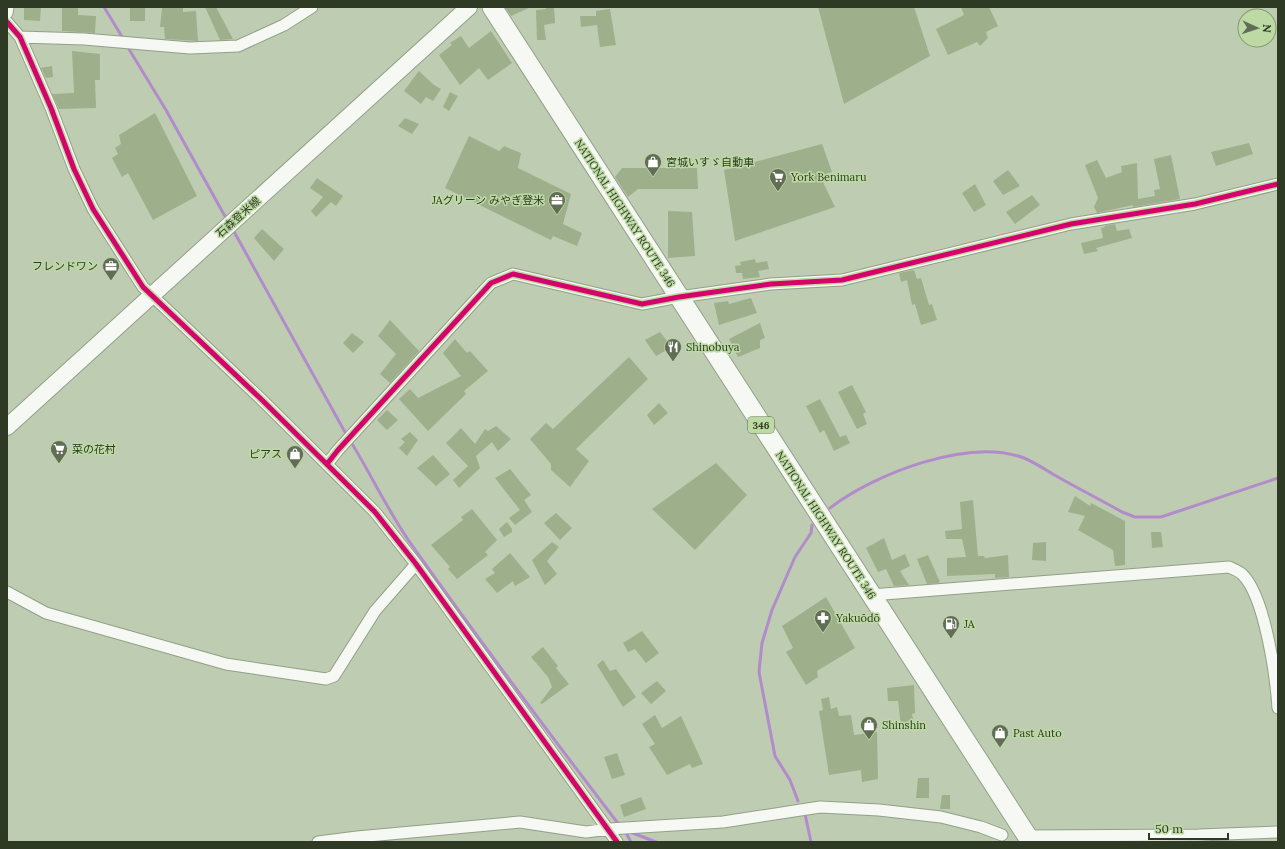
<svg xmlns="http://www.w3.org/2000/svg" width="1285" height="849" font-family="Lora,'Noto Sans JP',serif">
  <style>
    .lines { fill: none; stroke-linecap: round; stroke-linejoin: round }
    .stream { stroke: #b28cca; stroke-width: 3 }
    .building { fill: #9eaf8c }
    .minor-casing { stroke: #939f89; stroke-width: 13 }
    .secondary-casing { stroke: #939f89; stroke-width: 18 }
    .trunk-casing { stroke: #939f89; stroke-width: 21 }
    .minor { stroke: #f5f8f3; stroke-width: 11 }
    .secondary { stroke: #f5f8f3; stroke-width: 16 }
    .trunk { stroke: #f5f8f3; stroke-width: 19 }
    .cycleway-casing { stroke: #bddaa4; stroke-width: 8 }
    .cycleway { stroke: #d6006c; stroke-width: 5 }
    .labels { text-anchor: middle; stroke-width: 3; stroke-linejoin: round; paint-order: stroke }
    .shield { fill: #bddaa4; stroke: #5a6a4a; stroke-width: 1 }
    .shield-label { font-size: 10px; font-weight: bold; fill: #2f3a24 }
    .poi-label { font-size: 11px; fill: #2f3a24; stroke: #bddaa4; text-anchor: start }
    .street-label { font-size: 11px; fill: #2f3a24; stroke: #bddaa4 }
  </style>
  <rect width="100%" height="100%" fill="#becdb1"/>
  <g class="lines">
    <!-- stream -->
    <path class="stream" d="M104,7L124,40
      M127,46L166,110L227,220
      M232,228L346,434C368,468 385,506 409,541C477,637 548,732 620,826
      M830,508C874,474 969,437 1024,458C1036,463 1047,471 1058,477C1079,489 1101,500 1122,512L1135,517H1161L1278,478
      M798,801L790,780L775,756L759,672L762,643L772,610L795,557L811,533L812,525
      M805,814L811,842
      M625,831L631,842
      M630,832L656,842"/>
  </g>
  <!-- building -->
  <path class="building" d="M24,7H41L40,21L24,20Z
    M62,7H78V15L96,16L95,33L62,31Z
    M130,7H145V21H130Z
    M205,7H216L233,39L220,40Z
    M505,7H531L511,16Z
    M546,7H554L555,23L544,25L546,40H537L536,10L546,9Z
    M818,7H914L930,56L844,104Z
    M961,7H989L998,26L986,32L988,38L980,46L977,42L948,55L936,29L964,15Z
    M162,8H183V12L196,11L198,41L165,39L164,27H160Z
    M610,9L616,45L600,47L597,25L581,27L580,16H596V11Z
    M491,31L512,63L488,80L479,68L460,85L439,55L452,45L450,43L461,36L469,48Z
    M72,51L100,54V80H95L96,108L59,109L52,94L74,93Z
    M52,66L53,77L46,78L41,68Z
    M419,71L434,85L441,89L433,101L426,97L421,104L404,91Z
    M450,92L458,96L449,111L443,107Z
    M155,113L197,196L153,220L128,173L122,177L112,158L118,154L115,148L121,144L119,135Z
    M405,118L419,124L412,134L398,126Z
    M469,136L499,151L504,146L521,153L518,168L571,194L563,224L582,233L577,246L553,236L551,240L445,188Z
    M1249,143L1253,154L1216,166L1211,152Z
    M822,144L832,172L820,176L835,207L735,241L724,170Z
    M1171,155L1180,199L1133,207V205L1097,213L1094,207L1098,198L1085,165L1097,160L1106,178L1122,172L1121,166L1137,163L1138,199L1155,196L1154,190L1160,189L1154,159Z
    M622,168H697L698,189H638L628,197L615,177Z
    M1008,170L1020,186L1003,195L993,181Z
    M317,178L343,196L336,206L331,202L316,217L311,211L323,197L310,188Z
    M975,184L986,205L974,212L962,193Z
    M1032,195L1040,205L1015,224L1006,212Z
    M668,211L692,212L695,256L668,258Z
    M1115,224L1117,231L1129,229L1132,238L1096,248L1098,251L1084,254L1081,243L1103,238L1101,228L1105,227L1104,226Z
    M262,229L284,249L274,261L254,238Z
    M755,259L756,263L767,261L769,269L758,271L760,277L743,279L742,273H736L735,266L741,265L740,262Z
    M914,270L917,279L921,278L929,305L932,304L937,320L921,325L915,304L912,305L907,280L901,282L899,273Z
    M751,298L757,313L719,325L714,303L728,301L729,304Z
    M390,320L419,351L390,383L380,374L396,354L378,336Z
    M760,323L765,338L760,340V348L738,357L729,339Z
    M660,332L672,347L656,356L645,340Z
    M352,333L364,342L353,353L343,343Z
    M455,339L467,353L470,351L488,371L464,391L466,394L428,431L399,399L410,389L418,398L461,376L443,353Z
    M629,357L648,379L576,449L589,461L570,487L551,470V464L530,439L546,423L553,429Z
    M852,385L866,412L863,414L867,424L857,429L838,392Z
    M820,399L840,437L846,435L850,443L834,451L824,430L820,433L806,406Z
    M659,403L668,413L654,425L647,415Z
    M387,410L398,420L387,430L377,420Z
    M496,426L511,439L498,451L492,442L476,456L480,468L459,488L453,480L468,466L446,443L461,428L475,444L485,429L488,431Z
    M410,432L418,440L407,456L399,448L405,442L401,439Z
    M433,455L450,474L436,486L417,468Z
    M716,463L747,495L695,550L652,509Z
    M510,469L531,495L524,500L532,512L515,525L509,518L520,510L495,478Z
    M1075,496L1090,506L1091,503L1125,521V565L1115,566L1113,550L1078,530L1085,516L1068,512Z
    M973,500L978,556H984L985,558L1008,555L1009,577L995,578V574L947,576V558L966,557L962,539H946L945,531L962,529L960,502Z
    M472,509L497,540L485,552L488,555L457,579L448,569L450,567L431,545L463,520L461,517Z
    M556,513L572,528L560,540L544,523Z
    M507,522L512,529V532L504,537L499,529Z
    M1151,532H1161L1163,547L1152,548Z
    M884,538L892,560L905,554L910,566L900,571L909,585L894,586L886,569L878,572L866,548Z
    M552,542L559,547L547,561L557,574L545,585L532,560Z
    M1046,542V561L1032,560L1033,543Z
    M510,553L530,577L515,586L513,581L497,593L485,579L495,573L492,569Z
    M928,555L940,582L938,583L927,584L917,559Z
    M826,597L855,648L817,671L818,677L806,685L786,652L793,648L782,626Z
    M642,631L659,653L646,663L635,649L628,652L623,643Z
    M543,647L558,666L556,668L569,684L542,704L540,703L552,687L548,677L531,657Z
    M603,660L610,671L616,669L636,697L623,707L597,665Z
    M657,681L666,691L651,704L641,693Z
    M914,685L915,713L912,714L914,724L901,726L898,701H888L887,688Z
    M829,697L831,709L837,707L839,716L851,715L854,735L877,732L878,779L862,782L861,770L829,775L819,711L823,710L821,699Z
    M655,715L662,728L681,716L703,764L692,768L690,764L667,775L649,747L655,744L642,724Z
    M617,753L625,775L612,779L604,757Z
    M918,778H929V798H916Z
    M942,795H950V809H940Z
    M641,797L646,809L624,817L620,805Z"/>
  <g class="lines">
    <defs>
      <path id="minor" d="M7,13L8,7
        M7,22L20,37L51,108L74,169L93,209L143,287L261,399L375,512L416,564L617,842
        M20,37L84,39L190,48L238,46L284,25L312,7
        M327,464L338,450L491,283L513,274L642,304L679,297L771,284L842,280L1071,224L1195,204L1278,184
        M7,592L46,613L226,664L326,679L334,676L375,611L416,564
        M871,595L1229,567C1233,569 1239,571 1242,574C1265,596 1276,677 1278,708
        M1027,836L1199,835L1278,832
        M318,842L357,837L520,822L586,832L609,829L723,822L820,807L879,810L941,817L981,827L1002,835"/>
      <path id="secondary" d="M7,427L469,7"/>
      <path id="trunk" d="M492,7L1031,842"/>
    </defs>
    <!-- minor casing -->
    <use href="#minor" class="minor-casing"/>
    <!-- secondary casing -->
    <use href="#secondary" class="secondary-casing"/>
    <!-- trunk casing -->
    <use href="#trunk" class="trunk-casing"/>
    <!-- minor -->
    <use href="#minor" class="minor"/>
    <!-- secondary -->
    <use href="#secondary" class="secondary"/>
    <!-- trunk -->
    <use href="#trunk" class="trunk"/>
    <defs>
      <path id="cycleway" d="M7,22L20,37L51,108L74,169L93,209L143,287L261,399L375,512L416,564L617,842
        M327,464L338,450L491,283L513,274L642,304L679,297L771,284L842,280L1071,224L1195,204L1278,184"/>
    </defs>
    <!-- cycleway casing -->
    <use href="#cycleway" class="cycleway-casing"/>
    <!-- cycleway -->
    <use href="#cycleway" class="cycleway"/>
  </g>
  <!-- icons -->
  <defs>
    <symbol id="shop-pin" viewBox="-11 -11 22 30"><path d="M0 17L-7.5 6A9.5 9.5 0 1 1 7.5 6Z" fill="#616d55" stroke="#bddaa4"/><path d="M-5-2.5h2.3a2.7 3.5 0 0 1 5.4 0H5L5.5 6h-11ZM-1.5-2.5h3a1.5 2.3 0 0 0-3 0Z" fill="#fff"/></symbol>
    <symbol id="supermarket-pin" viewBox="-11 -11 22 30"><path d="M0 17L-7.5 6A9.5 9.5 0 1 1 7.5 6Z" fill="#616d55" stroke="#bddaa4"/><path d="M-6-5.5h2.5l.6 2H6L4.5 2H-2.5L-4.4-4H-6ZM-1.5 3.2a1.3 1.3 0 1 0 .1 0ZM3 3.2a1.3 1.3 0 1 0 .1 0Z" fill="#fff"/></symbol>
    <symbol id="office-pin" viewBox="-11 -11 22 30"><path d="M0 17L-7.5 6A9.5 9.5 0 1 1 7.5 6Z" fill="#616d55" stroke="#bddaa4"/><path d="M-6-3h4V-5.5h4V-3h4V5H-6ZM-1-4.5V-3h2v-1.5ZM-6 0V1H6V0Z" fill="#fff"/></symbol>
    <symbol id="restaurant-pin" viewBox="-11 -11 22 30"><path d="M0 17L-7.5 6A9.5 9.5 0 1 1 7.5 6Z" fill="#616d55" stroke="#bddaa4"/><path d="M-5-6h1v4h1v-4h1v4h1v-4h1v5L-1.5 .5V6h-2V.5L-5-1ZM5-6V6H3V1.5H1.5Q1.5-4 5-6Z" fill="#fff"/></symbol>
    <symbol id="pharmacy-pin" viewBox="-11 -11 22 30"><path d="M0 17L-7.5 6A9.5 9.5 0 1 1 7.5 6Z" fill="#616d55" stroke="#bddaa4"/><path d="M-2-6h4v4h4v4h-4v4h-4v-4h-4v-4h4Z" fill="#fff"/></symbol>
    <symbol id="fuel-pin" viewBox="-11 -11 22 30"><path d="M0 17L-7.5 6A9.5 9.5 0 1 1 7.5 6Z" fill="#616d55" stroke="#bddaa4"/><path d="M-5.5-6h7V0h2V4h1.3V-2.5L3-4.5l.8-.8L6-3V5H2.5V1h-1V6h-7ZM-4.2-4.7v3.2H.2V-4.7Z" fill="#fff"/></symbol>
  </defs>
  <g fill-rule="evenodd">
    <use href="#shop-pin" x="643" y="152" width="20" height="27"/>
    <use href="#supermarket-pin" x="768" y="167" width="20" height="27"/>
    <use href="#office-pin" x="547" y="190" width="20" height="27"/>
    <use href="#office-pin" x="101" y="256" width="20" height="27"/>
    <use href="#restaurant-pin" x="663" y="337" width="20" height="27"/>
    <use href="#supermarket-pin" x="49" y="439" width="20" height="27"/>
    <use href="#shop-pin" x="285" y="444" width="20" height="27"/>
    <use href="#pharmacy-pin" x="813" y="608" width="20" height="27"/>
    <use href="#fuel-pin" x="941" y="614" width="20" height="27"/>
    <use href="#shop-pin" x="859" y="715" width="20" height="27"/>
    <use href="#shop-pin" x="990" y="723" width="20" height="27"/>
  </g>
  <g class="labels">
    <!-- shield labels -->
    <rect class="shield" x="748" y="417" width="26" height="16" rx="3"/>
    <g class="shield-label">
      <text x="761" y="429">346</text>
    </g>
    <!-- poi labels -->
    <g class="poi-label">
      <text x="666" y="166">宮城いすゞ自動車</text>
      <text x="791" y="181">York Benimaru</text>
      <text x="544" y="204" text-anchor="end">JAグリーン みやぎ登米</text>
      <text x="98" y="270" text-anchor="end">フレンドワン</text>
      <text x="686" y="351">Shinobuya</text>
      <text x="72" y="453">菜の花村</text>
      <text x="282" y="458" text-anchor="end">ピアス</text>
      <text x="836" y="622">Yakuōdō</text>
      <text x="964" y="628">JA</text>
      <text x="882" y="729">Shinshin</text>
      <text x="1013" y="737">Past Auto</text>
    </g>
    <!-- street labels -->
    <g class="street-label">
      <text transform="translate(625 213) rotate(57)" y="4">NATIONAL HIGHWAY ROUTE 346</text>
      <text transform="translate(238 217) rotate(-42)" y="4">石森登米線</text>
      <text transform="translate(826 525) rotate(57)" y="4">NATIONAL HIGHWAY ROUTE 346</text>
    </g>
  </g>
  <!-- border -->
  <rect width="1285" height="849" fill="none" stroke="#2f3a24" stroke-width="16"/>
  <!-- north arrow -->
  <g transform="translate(1257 28) rotate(93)"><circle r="19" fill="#bddaa4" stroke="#849a71"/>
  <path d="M0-3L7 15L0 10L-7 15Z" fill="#616d55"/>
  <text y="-6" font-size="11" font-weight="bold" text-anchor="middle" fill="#2f3a24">N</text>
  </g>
  <!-- scale -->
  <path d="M1149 833v6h79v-6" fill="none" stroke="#2f3a24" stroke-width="2"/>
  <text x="1155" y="833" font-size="12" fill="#2f3a24" stroke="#bddaa4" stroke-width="3" paint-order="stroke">50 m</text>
</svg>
